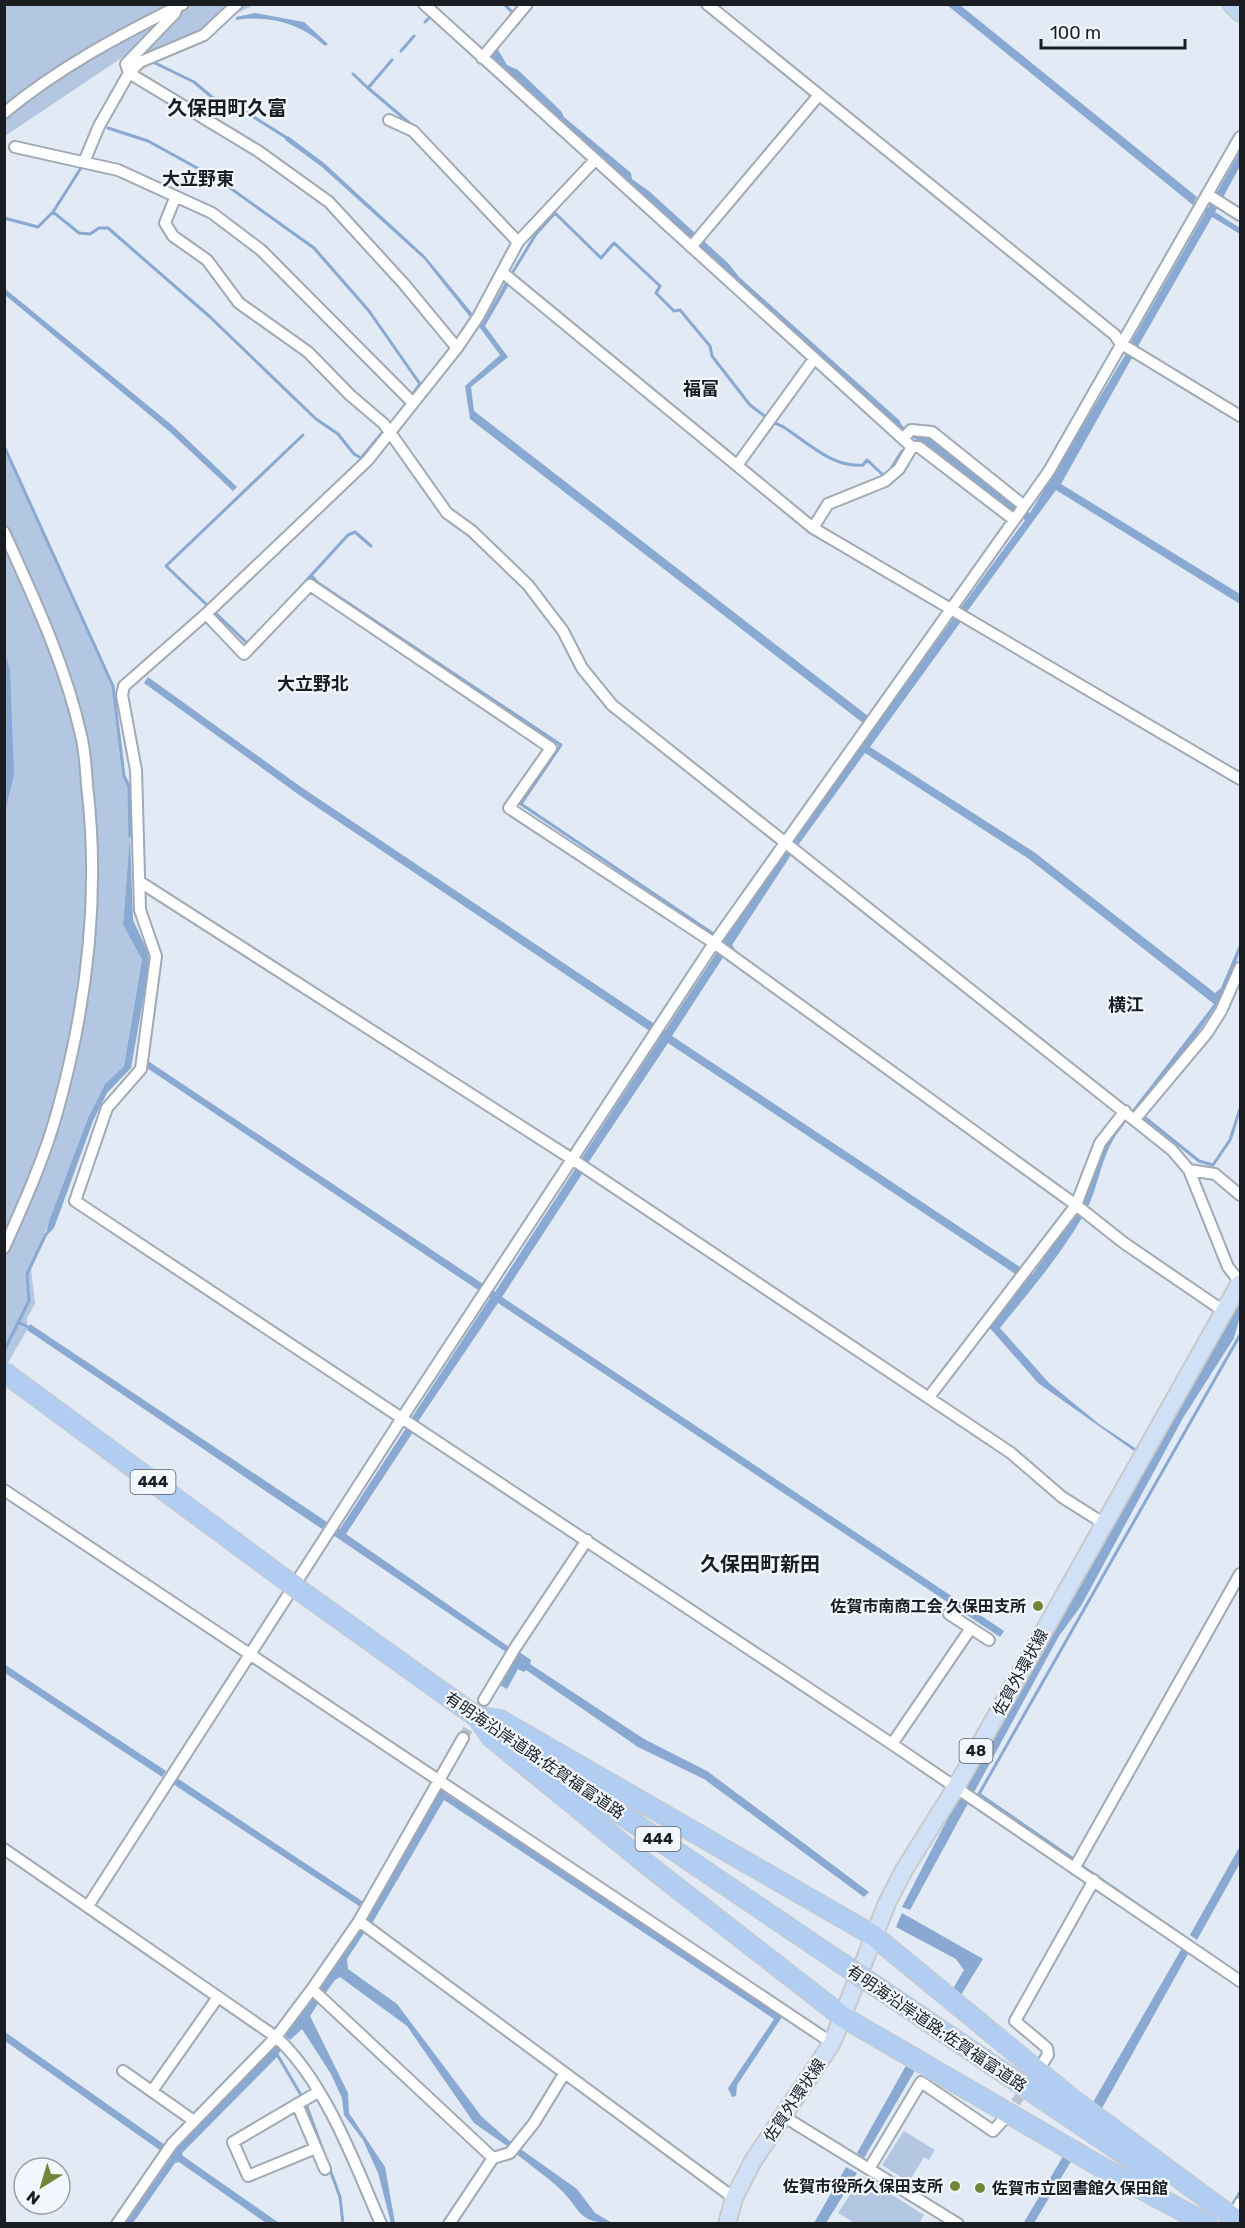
<svg xmlns="http://www.w3.org/2000/svg" width="1245" height="2228" font-family="Rubik,'Noto Sans JP',sans-serif">
  <style>
    .green { fill: #b3c7e3 }
    .water { fill: #89a8d2 }
    .lines { fill: none; stroke-linecap: round; stroke-linejoin: round }
    .stream { stroke: #89a8d2; stroke-width: 3 }
    .minor-tunnel { stroke: #b9c1cb; stroke-width: 10; stroke-dasharray: 10 5; stroke-linecap: butt }
    .minor-casing { stroke: #a1a9b4; stroke-width: 14 }
    .primary-casing { stroke: #c8c9ca; stroke-width: 20 }
    .trunk-casing { stroke: #c8c9ca; stroke-width: 21 }
    .motorway-casing { stroke: #c8c9ca; stroke-width: 22 }
    .minor { stroke: #fff; stroke-width: 10 }
    .primary { stroke: #d0e1f7; stroke-width: 16 }
    .trunk { stroke: #c0d7f4; stroke-width: 18 }
    .motorway { stroke: #b1cdf2; stroke-width: 20 }
    .motorway-bridge-casing { stroke: #c8c9ca; stroke-width: 22; stroke-linecap: butt }
    .motorway-bridge { stroke: #b1cdf2; stroke-width: 20 }
    .poi-dot { fill: #718637; stroke: #f2f7fe; stroke-width: 2 }
    .labels { text-anchor: middle; stroke-width: 4.5; stroke-linejoin: round; paint-order: stroke }
    .shield { fill: #f2f7fe; stroke: #5b5e63; stroke-width: 1.5 }
    .shield-label { font-size: 15px; font-weight: bold; fill: #1a1d21 }
    .poi-label { font-size: 16px; font-weight: bold; fill: #1a1d21; stroke: #f2f7fe; text-anchor: end }
    .street-label { font-size: 16px; fill: #1a1d21; stroke: #f2f7fe }
    .neighbourhood-label { font-size: 18px; font-weight: bold; fill: #1a1d21; stroke: #f2f7fe }
    .quarter-label { font-size: 20px; font-weight: bold; fill: #1a1d21; stroke: #f2f7fe }
  </style>
  <rect width="100%" height="100%" fill="#e1eaf5"/>
  <path class="green" d="M 4,5 L 254,5 L 143,57 L 132,51 L 5,136 Z
    M 4,446 L 113,686 L 124,776 L 129,786 L 130,834 L 123,925 L 142,958 L 124,1066 L 105,1084 L 88,1118 L 31,1269 L 35,1304 L 27,1318 L 27,1330 L 5,1368 L 4,800 L 10,671 L 4,653 Z
    M 904,2131 L 935,2150 L 929,2160 L 924,2157 L 909,2182 L 882,2165 Z
    M 862,2176 L 924,2215 L 919,2223 L 855,2223 L 838,2213 Z"/>
  <path class="water" d="M 947,5 L 960,5 L 1197,197 L 1193,205 Z
    M 255,13 L 304,22 L 328,44 L 325,46 C 300,23 269,15 236,20 L 236,17 Z
    M 497,48 L 507,65 L 518,70 L 561,111 L 564,117 L 631,173 L 632,179 L 650,192 L 729,264 L 739,277 L 899,420 C 906,436 921,432 934,440 C 963,459 989,485 1016,507 L 1012,512 L 926,444 L 902,433 L 490,57 Z
    M 288,136 L 324,163 L 425,256 L 472,313 L 470,317 L 424,259 L 322,167 L 285,140 Z
    M 1240,151 L 1240,166 L 1215,212 L 1240,228 L 1240,234 L 1212,217 L 1137,348 L 1130,344 L 1205,213 L 1203,211 L 1206,207 L 1208,208 Z
    M 506,281 L 510,283 L 485,326 L 508,357 L 471,387 L 474,411 L 877,723 L 955,616 L 962,620 L 870,747 L 1034,852 L 1215,993 L 1221,988 L 1240,943 C 1240,956 1235,966 1230,978 C 1203,1039 1154,1083 1116,1135 C 1098,1164 1099,1190 1083,1216 C 1060,1256 1029,1292 1000,1328 L 1049,1383 L 1099,1424 L 1138,1450 L 1137,1453 L 1038,1383 L 989,1327 L 1026,1281 L 668,1043 L 588,1163 L 581,1159 L 660,1038 L 302,797 L 144,683 L 148,677 L 301,787 L 665,1031 L 717,952 L 724,956 L 672,1036 L 1032,1275 L 1076,1212 L 1103,1148 L 1214,1004 L 1029,859 L 865,753 L 791,855 L 732,945 L 737,952 L 721,943 L 784,850 L 872,730 L 470,419 L 465,386 L 500,355 L 478,325 L 481,321 L 483,322 Z
    M 4,288 L 173,426 L 237,487 L 233,491 L 169,431 L 5,295 Z
    M 1127,352 L 1133,356 L 1061,484 L 1240,594 L 1240,604 L 1056,490 L 966,613 L 960,609 L 1025,520 L 1022,517 L 1027,511 L 1030,513 Z
    M 5,653 L 10,670 L 14,775 L 5,811 Z
    M 130,834 L 133,920 L 148,952 L 149,967 L 131,1068 L 107,1093 L 93,1121 L 54,1228 L 45,1237 L 49,1221 L 88,1118 L 105,1084 L 124,1066 L 142,959 L 123,925 Z
    M 148,1061 L 495,1292 L 577,1166 L 584,1171 L 502,1297 L 1004,1631 L 1000,1637 L 498,1303 L 417,1423 L 411,1419 L 490,1298 L 147,1068 Z
    M 1240,1299 L 1240,1316 L 1234,1338 L 1183,1418 L 1081,1606 L 1059,1636 L 910,1910 L 902,1907 L 960,1795 L 967,1788 L 966,1785 Z
    M 30,1324 L 327,1522 L 322,1529 L 27,1330 Z
    M 406,1428 L 413,1432 L 346,1534 L 509,1647 L 506,1652 L 333,1535 L 336,1528 L 340,1529 Z
    M 519,1652 L 531,1660 L 530,1664 L 644,1739 L 707,1771 L 869,1892 L 864,1897 L 704,1779 L 638,1747 L 526,1670 L 524,1672 L 518,1669 L 507,1689 L 500,1685 Z
    M 4,1664 L 166,1771 L 162,1777 L 5,1673 Z
    M 177,1778 L 365,1903 L 362,1908 L 173,1784 Z
    M 442,1787 L 448,1791 L 447,1794 L 782,2017 L 737,2085 L 736,2096 L 732,2097 L 728,2088 L 774,2019 L 444,1800 L 371,1925 L 365,1920 Z
    M 1240,1846 L 1240,1863 L 1197,1940 L 1190,1935 Z
    M 902,1913 L 983,1959 L 959,1998 L 951,1992 L 964,1970 L 956,1959 L 896,1927 Z
    M 360,1929 L 364,1933 L 347,1959 L 348,1969 L 397,2004 L 482,2117 L 513,2144 L 510,2148 L 474,2123 L 407,2026 L 340,1977 L 335,1980 L 324,1995 L 319,1990 Z
    M 1182,1948 L 1188,1954 L 1101,2110 L 1092,2104 Z
    M 314,1998 L 319,2002 L 310,2016 L 348,2093 L 349,2113 L 385,2167 L 395,2223 L 391,2223 L 378,2173 L 363,2140 L 344,2115 L 342,2098 L 331,2074 L 302,2029 L 290,2040 L 285,2036 Z
    M 5,2032 L 165,2145 L 161,2151 L 5,2041 Z
    M 277,2045 L 281,2049 L 278,2056 L 182,2153 L 183,2156 L 279,2223 L 266,2223 L 179,2162 L 175,2163 L 133,2223 L 125,2224 L 171,2158 L 168,2155 Z
    M 908,2062 L 917,2067 L 864,2158 L 857,2153 Z
    M 519,2148 L 577,2189 L 595,2213 L 612,2223 C 577,2223 581,2209 560,2189 C 546,2176 530,2165 515,2153 Z
    M 1065,2153 L 1073,2158 L 1034,2223 L 1023,2224 Z
    M 846,2167 L 857,2173 L 826,2223 L 814,2223 Z"/>
  <g class="lines">
    <path class="stream" d="M 504,4 L 513,13
      M 425,22 L 431,16
      M 401,51 L 414,36
      M 392,60 L 368,88 L 414,127
      M 153,62 L 194,82 L 213,98 L 228,101 L 287,138
      M 353,74 L 368,88
      M 108,128 L 148,141 L 219,180 L 314,248 L 369,311 L 420,384 L 412,395
      M 53,212 L 79,233 L 90,234 L 99,228 L 108,228 L 209,316 L 316,419 L 338,434 L 354,454 L 361,458 L 382,433
      M 4,218 L 38,227 L 53,212 L 81,168
      M 511,275 L 536,234 L 555,213 L 601,258 L 614,243 L 660,286 L 656,293 L 674,311 L 680,310 L 710,346 L 712,356 L 750,405 L 767,418
      M 772,422 C 776,424 781,425 785,428 C 808,443 833,468 863,465 L 867,460 L 882,474 L 887,475 L 902,451
      M 4,446 L 113,686 L 124,776 L 129,786 L 130,836
      M 311,575 L 318,583 L 561,745 L 521,804 L 715,935
      M 285,604 L 348,535 L 355,532 L 371,546
      M 248,644 L 166,566 L 303,435
      M 1143,1116 L 1199,1161 L 1213,1165 L 1230,1140 L 1240,1109
      M 18,1322 L 28,1327
      M 4,1351 L 29,1301 L 27,1274 L 46,1234
      M 1072,1858 L 979,1794 L 1240,1335
      M 1082,1866 L 1209,1954
      M 278,2056 L 301,2095
      M 306,2104 L 325,2156
      M 329,2167 L 340,2197 L 343,2224
      M 1233,2204 L 1240,2192"/>
    <path class="minor-tunnel" d="M 463,1738 L 484,1700
      M 1007,2115 L 1027,2086"/>
    <defs>
      <path id="minor" d="M 237,4 L 204,35 L 140,62 L 129,73 L 258,151 L 329,202 L 404,284 L 457,348
        M 424,4 L 912,447 L 919,447 L 1013,519
        M 707,4 L 1115,335 L 1120,343 L 1240,416
        M 482,58 L 527,4
        M 4,113 C 58,68 120,35 183,4
        M 389,120 L 413,131 L 518,242
        M 15,147 L 118,170 L 212,213 L 261,250 L 412,402
        M 595,160 L 518,242 L 478,317 L 457,348 L 368,460 L 206,614 L 124,686 L 122,695 L 136,770 L 140,910 L 156,956 L 141,1069 L 107,1108 L 75,1201 L 892,1744 L 1240,1981
        M 84,162 L 99,126 L 129,73 L 126,64 L 175,13 L 177,8
        M 1207,194 L 1240,215
        M 175,198 L 165,223 L 173,236 L 207,260 L 239,303 L 308,352 L 350,395 L 384,424 L 447,513 L 472,531 L 528,585 L 563,631 L 582,668 L 612,705 L 1172,1150 L 1189,1170 L 1228,1267 L 1240,1282
        M 691,247 L 819,95
        M 502,272 L 813,528 L 1240,779
        M 903,439 L 911,430 L 932,432 L 1023,505
        M 738,464 L 814,359
        M 813,528 L 828,504 L 885,481 L 899,469 L 912,447
        M 4,532 C 34,598 65,664 81,735 C 85,751 86,769 87,785 C 100,893 87,1004 58,1109 C 45,1157 24,1203 4,1248
        M 206,614 L 244,654 L 310,585 L 551,748 L 509,808 L 714,943 L 1076,1205 L 1124,1243 L 1225,1312
        M 140,882 L 572,1159 L 1011,1453 L 1062,1497 L 1103,1523
        M 1135,1119 L 1207,1033 L 1221,1011 L 1240,968
        M 1189,1170 L 1215,1174 L 1240,1195
        M 929,1397 L 1076,1205 L 1100,1143 L 1125,1111
        M 4,1490 L 832,2043
        M 949,1614 L 989,1640
        M 484,1700 L 515,1648 L 587,1540
        M 892,1744 L 971,1628
        M 4,1849 L 276,2037 C 325,2081 355,2164 381,2224
        M 1075,1867 L 1240,1574
        M 88,1906 L 402,1418 L 714,943 L 1049,471 L 1240,137
        M 359,1921 L 734,2198
        M 312,1989 L 493,2158
        M 1040,2067 L 1048,2055 L 1047,2048 L 1015,2021 L 1094,1880
        M 123,2071 L 194,2121
        M 152,2091 L 218,1997
        M 297,2104 L 325,2169
        M 783,2116 L 958,2224
        M 316,2148 L 248,2176 L 233,2142 L 318,2092
        M 869,2169 L 921,2082 L 993,2131 L 1005,2118
        M 1238,2207 L 1240,2203
        M 117,2224 L 172,2144 L 276,2037 L 312,1989 L 359,1921 L 463,1738
        M 449,2224 L 493,2158 L 510,2153 L 534,2123 L 564,2074"/>
      <path id="primary" d="M 727,2224 L 734,2198 L 753,2161 L 832,2043 L 887,1903 L 904,1870 L 956,1787 L 1240,1283"/>
      <path id="trunk" d="M 1232,4 L 1240,12"/>
      <path id="motorway" d="M 302,1592 L 488,1725
        M 477,1717 L 500,1720 L 874,1936 L 1072,2099 L 1240,2223
        M 477,1717 L 491,1737 L 649,1866 L 843,2017 L 1101,2167 L 1207,2224
        M 520,1746 L 838,1961
        M 880,1989 L 1152,2173"/>
    </defs>
    <use href="#minor" class="minor-casing"/>
    <use href="#primary" class="primary-casing"/>
    <use href="#trunk" class="trunk-casing"/>
    <use href="#motorway" class="motorway-casing"/>
    <use href="#minor" class="minor"/>
    <use href="#primary" class="primary"/>
    <use href="#trunk" class="trunk"/>
    <use href="#motorway" class="motorway"/>
    <defs>
      <path id="motorway-bridge" d="M 4,1372 L 302,1592
        M 838,1961 L 880,1989"/>
    </defs>
    <use href="#motorway-bridge" class="motorway-bridge-casing"/>
    <use href="#motorway-bridge" class="motorway-bridge"/>
  </g>
  <g class="poi-dot">
    <circle cx="1038" cy="1606" r="6"/>
    <circle cx="955" cy="2186" r="6"/>
    <circle cx="980" cy="2188" r="6"/>
  </g>
  <g class="labels">
    <g class="shield">
      <rect x="130.5" y="1470" width="45" height="24" rx="4.5"/>
      <rect x="959.5" y="1739" width="33" height="24" rx="4.5"/>
      <rect x="635.5" y="1827" width="45" height="24" rx="4.5"/>
    </g>
    <g class="shield-label">
      <text x="153" y="1487">444</text>
      <text x="976" y="1756">48</text>
      <text x="658" y="1844">444</text>
    </g>
    <g class="poi-label">
      <text x="1026" y="1612">佐賀市南商工会 久保田支所</text>
      <text x="943" y="2192">佐賀市役所久保田支所</text>
      <text x="992" y="2194" text-anchor="start">佐賀市立図書館久保田館</text>
    </g>
    <g class="street-label">
      <text transform="translate(1020 1672) rotate(-61)" y="6">佐賀外環状線</text>
      <text transform="translate(535 1755) rotate(34)" y="6">有明海沿岸道路;佐賀福富道路</text>
      <text transform="translate(937 2028) rotate(34)" y="6">有明海沿岸道路;佐賀福富道路</text>
      <text transform="translate(794 2100) rotate(-56)" y="6">佐賀外環状線</text>
    </g>
    <g class="neighbourhood-label">
      <text x="198" y="185">大立野東</text>
      <text x="701" y="395">福富</text>
      <text x="313" y="690">大立野北</text>
      <text x="1126" y="1011">横江</text>
    </g>
    <g class="quarter-label">
      <text x="227" y="115">久保田町久富</text>
      <text x="760" y="1571">久保田町新田</text>
    </g>
  </g>
  <rect width="1245" height="2228" fill="none" stroke="#1a1d21" stroke-width="12"/>
  <g transform="translate(42 2186) rotate(217)"><circle r="28" fill="#f2f7fe" stroke="#9ca0a6" stroke-width="1.5"/>
  <path d="M0-4.5L10 22L0 15L-10 22Z" fill="#718637"/>
  <text y="-9" font-size="16" font-weight="bold" text-anchor="middle" fill="#1a1d21">N</text>
  </g>
  <path d="M1041 39v9h144v-9" fill="none" stroke="#1a1d21" stroke-width="3"/>
  <text x="1050" y="39" font-size="18" fill="#1a1d21" stroke="#f2f7fe" stroke-width="4.5" paint-order="stroke">100 m</text>
</svg>
